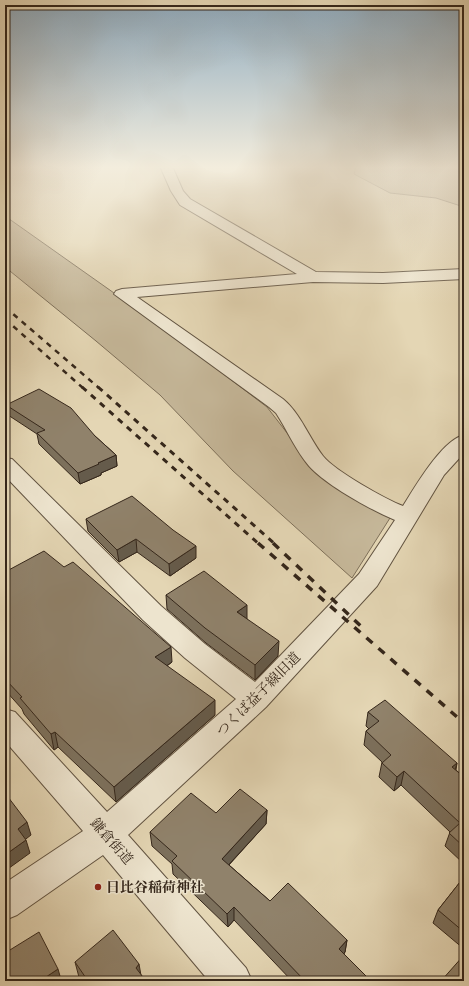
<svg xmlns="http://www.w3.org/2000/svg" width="469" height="986" font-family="'IM FELL French Canon','Noto Serif JP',serif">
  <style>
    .green { fill: #c6b89a; stroke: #7e705a }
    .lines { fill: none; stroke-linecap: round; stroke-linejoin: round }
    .minor-casing { stroke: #615341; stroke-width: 2 }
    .minor { fill: #ede4ce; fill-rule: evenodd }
    .rail-far2 { stroke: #35271b; stroke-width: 2.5; stroke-dasharray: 5.5 5.5; stroke-linecap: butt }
    .rail-far1 { stroke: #35271b; stroke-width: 3; stroke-dasharray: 6 6; stroke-linecap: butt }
    .rail { stroke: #35271b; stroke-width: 3.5; stroke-dasharray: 8 8; stroke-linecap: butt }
    .wall { fill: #7c705c; stroke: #35271b }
    .shaded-wall { fill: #655b4b; stroke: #35271b }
    .building { fill: #90826b; stroke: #35271b }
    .poi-dot { fill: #8f2418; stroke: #ede4ce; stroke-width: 1.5 }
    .labels { text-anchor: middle; stroke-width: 3; stroke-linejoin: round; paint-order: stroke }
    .near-street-label { font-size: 14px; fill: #35271b; stroke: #ede4ce }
    .near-poi-label { font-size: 14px; font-weight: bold; fill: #35271b; stroke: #ede4ce; text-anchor: start }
  </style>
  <rect width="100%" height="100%" fill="#e4d6b4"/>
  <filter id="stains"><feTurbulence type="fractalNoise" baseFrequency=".005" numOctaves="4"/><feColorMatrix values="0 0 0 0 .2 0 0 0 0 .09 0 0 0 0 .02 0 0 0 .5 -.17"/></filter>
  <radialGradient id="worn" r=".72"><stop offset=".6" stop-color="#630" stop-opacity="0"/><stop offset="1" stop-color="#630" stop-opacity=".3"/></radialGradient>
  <path class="green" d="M 356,166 L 464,166 L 464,207 L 436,198 L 390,193 L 354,174 Z
    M 5,216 L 148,317 L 267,407 L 318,473 L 390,518 L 352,578 L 233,471 L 160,395 L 96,341 L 5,267 Z"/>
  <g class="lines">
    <defs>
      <path id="minor" d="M 160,166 L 172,166 L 183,191 L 190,199 L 316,272 L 383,273 L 464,269 L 464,279 L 383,283 L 313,282 L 137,297 L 283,399 C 301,414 309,438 323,456 C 335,471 385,499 403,506 C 415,487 442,440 464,435 L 464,453 L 444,475 L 377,586 L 266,707 L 128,835 L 246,968 L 252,981 L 209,981 L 103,855 L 17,915 L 5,920 L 5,883 L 83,831 L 5,741 L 5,709 L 15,712 L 107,812 L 236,699 L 185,658 L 143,620 L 5,476 L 5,458 L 12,459 L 161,606 L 205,644 L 255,682 L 359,574 L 395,520 C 371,510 326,485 309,466 C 296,451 287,430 276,413 L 269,407 L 114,294 L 116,291 L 122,289 L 297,274 L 180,205 L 171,191 Z"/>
    </defs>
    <use href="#minor" class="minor-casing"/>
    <use href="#minor" class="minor"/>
    <path class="rail-far2" d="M 5,307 L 99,388
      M 5,319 L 83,388"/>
    <path class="rail-far1" d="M 82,387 L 259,544
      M 98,387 L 275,544"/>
    <path class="rail" d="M 258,543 L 464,723
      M 273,543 L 364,629"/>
  </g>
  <path class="wall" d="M 5,397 L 6,399 L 7,404 L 95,436 L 116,455 L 117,466 L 101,473 L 101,475 L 80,484 L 39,444 L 37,434 L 8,415 L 7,410 L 5,411 Z
    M 86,519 L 196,558 L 170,576 L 137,552 L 119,562 L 88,531 Z
    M 5,572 L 172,662 L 167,666 L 215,715 L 116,802 L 58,747 L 54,750 L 24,714 L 22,709 L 5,690 Z
    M 166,595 L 247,619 L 278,656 L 255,680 L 206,643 L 167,609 Z
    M 368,712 L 457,763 L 456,770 L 464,777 L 464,864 L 445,846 L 450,832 L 401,785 L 394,791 L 379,777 L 382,762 L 364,745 L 366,731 L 369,729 L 366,726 Z
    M 267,810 L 266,824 L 229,865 L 270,901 L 347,940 L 345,952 L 344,954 L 371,981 L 292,981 L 234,920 L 228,927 L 173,874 L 172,864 L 152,846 L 150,832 L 216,813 Z
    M 464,877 L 464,949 L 433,923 L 438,910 Z
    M 75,962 L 141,975 L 146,981 L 80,981 Z"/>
  <path class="shaded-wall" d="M 5,399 L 6,399 L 8,406 L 6,405 L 7,410 L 5,411 Z
    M 116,455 L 117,466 L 101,473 L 101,475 L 80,484 L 78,473 L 98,463 Z
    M 136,539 L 137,552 L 119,562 L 117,550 Z
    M 196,546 L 196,558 L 170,576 L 169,564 Z
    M 247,605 L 247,619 L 237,612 Z
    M 279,641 L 278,656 L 255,680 L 255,665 Z
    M 171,647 L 172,662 L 156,673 L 155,657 Z
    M 215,700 L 215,715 L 116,802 L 114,787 Z
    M 55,732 L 58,747 L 54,750 L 51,734 Z
    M 457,763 L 453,777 L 452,767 Z
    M 404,771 L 401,785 L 394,791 L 397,777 Z
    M 267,810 L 266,824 L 222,872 L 222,859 Z
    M 27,822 L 31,835 L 22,842 L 18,829 Z
    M 26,840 L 30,853 L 5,871 L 5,855 Z
    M 234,907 L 234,920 L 228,927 L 227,914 Z
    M 347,940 L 345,952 L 336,962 L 339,949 Z
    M 139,964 L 142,981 L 136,968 Z
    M 58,969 L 60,976 L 53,981 L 40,981 Z"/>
  <path class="building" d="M 39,389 L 71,408 L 95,436 L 116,455 L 98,463 L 99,464 L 78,473 L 37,433 L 45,430 L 6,405 Z
    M 132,496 L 173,530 L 196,546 L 169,564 L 136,539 L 117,550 L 86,519 Z
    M 44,551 L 64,567 L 73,562 L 171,647 L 155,657 L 215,700 L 114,787 L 55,732 L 51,734 L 20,698 L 22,697 L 5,679 L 5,572 Z
    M 204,571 L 247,605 L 237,612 L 279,641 L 255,665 L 205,628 L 166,595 Z
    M 385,700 L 457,763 L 452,767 L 464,777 L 464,847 L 449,833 L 460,823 L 404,771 L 397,777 L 382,763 L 391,755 L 366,731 L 379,721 L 368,712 Z
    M 240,789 L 267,810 L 222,859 L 270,901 L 288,883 L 347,940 L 339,949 L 371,981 L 305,981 L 234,907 L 227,914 L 172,861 L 177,856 L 150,832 L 191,793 L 216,813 Z
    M 5,793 L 27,822 L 18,829 L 26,840 L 5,855 Z
    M 464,877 L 464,932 L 438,910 Z
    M 113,930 L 139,964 L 136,968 L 146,981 L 88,981 L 75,962 Z
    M 39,932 L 58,969 L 40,981 L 9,981 L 5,973 L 5,953 Z
    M 464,955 L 464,981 L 441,981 Z"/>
  <linearGradient id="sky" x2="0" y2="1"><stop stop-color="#8eaabe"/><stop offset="0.55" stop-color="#f3eddd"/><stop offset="1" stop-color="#f3eddd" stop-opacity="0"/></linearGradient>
  <rect width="469" height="304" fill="url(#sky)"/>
  <circle class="poi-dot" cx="98" cy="887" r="4"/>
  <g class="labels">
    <g class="near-street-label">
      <text transform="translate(258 694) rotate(-45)" y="5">つくば益子線旧道</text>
      <text transform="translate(112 841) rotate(49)" y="5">鎌倉街道</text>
    </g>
    <g class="near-poi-label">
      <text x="106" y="892">日比谷稲荷神社</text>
    </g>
  </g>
  <rect width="469" height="986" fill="none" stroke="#e4d6b4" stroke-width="20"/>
  <rect x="6" y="6" width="457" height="974" fill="none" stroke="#35271b" stroke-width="2"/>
  <rect x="10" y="10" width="449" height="966" fill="none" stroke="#35271b"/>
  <rect width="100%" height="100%" filter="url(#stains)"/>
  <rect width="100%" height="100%" fill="url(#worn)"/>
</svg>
